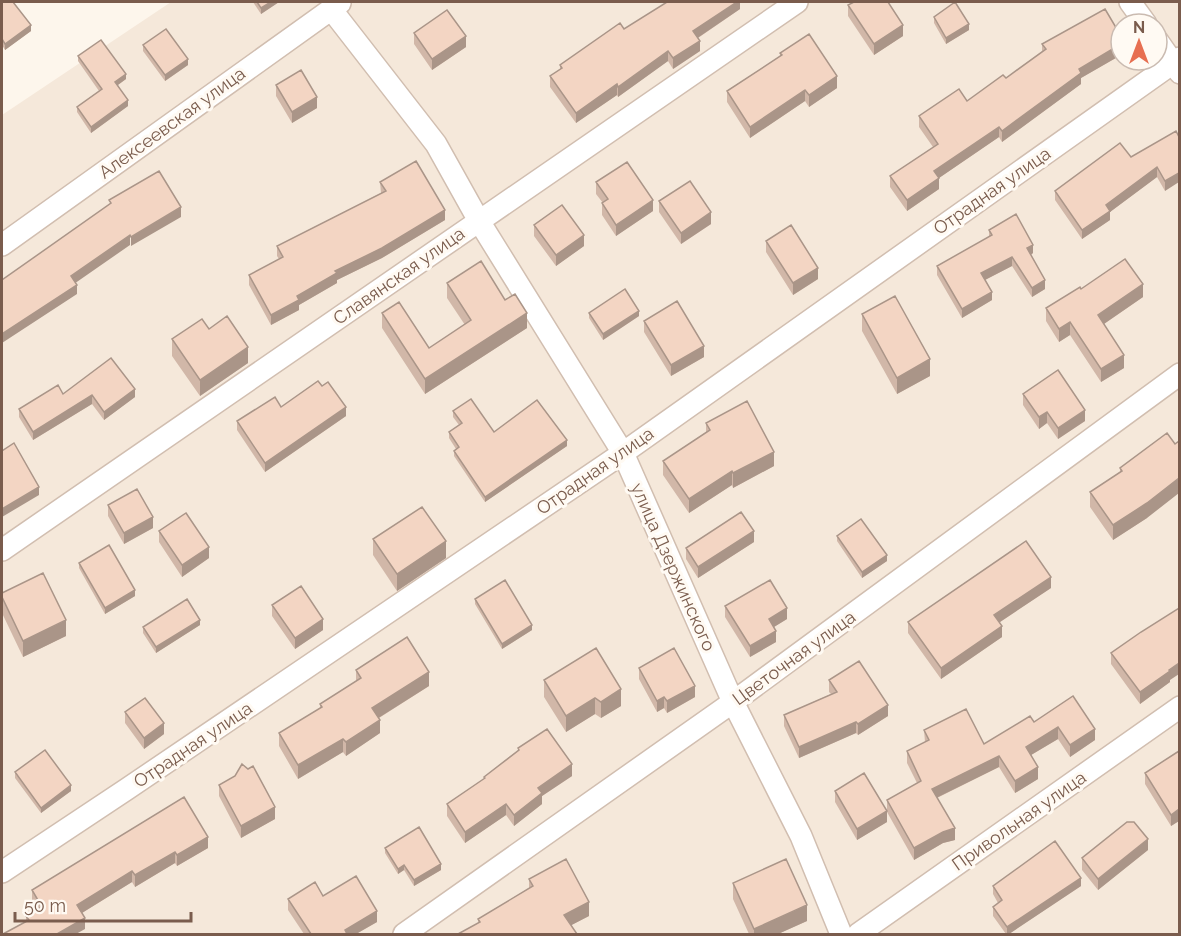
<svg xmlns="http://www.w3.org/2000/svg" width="1181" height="936" font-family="Raleway,sans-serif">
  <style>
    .residential { fill: #f5e8da; fill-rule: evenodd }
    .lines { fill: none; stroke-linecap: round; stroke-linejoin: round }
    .street-casing { stroke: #d1beb0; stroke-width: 24 }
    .street { stroke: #fff; stroke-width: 21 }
    .wall { fill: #d1b7a8 }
    .shaded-wall { fill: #aa9588 }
    .building { fill: #f3d5c3; stroke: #aa9588; stroke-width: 1.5 }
    .labels { text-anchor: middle; stroke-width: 6; stroke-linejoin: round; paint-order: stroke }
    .street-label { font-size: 18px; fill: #7a5c4d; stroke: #fffaf3 }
  </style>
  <rect width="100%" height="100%" fill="#fdf6ec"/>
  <path class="residential" d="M 171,2 L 1179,2 L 1179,934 L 2,934 L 2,115 ZM 1121,24 L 1157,24 L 1157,60 L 1121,60 Z"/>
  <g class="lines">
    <defs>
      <path id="street" d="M 1130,2 L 1146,24
        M 331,9 L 436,144 L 479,221 L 623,453 L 733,702 L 801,836 L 841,934
        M 1157,40 L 1180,73
        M 2,245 L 340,3
        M 2,550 L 797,2
        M 2,872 L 127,789 L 623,453 L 1180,58
        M 404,934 L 733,702 L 1180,374
        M 858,934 L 1180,707"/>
    </defs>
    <use href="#street" class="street-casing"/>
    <use href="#street" class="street"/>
  </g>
  <path class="wall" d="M 253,2 L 279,2 L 261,14 Z
    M 2,3 L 31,31 L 5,50 L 2,45 Z
    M 740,3 L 740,9 L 698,38 L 700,51 L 673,69 L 668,61 L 618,97 L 617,95 L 576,123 L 550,87 L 550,76 L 560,70 L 560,65 L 624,29 Z
    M 848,5 L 903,36 L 874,55 L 848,16 Z
    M 934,17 L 969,30 L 946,44 L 934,23 Z
    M 414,33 L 466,47 L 432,70 L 414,44 Z
    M 1121,36 L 1121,55 L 1081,78 L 1081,84 L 1002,142 L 999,137 L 939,178 L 939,189 L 907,211 L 890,187 L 890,176 L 933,147 L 919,127 L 919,116 L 967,101 L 1006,78 L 1042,51 L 1042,44 Z
    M 143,45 L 188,65 L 165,81 L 143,51 Z
    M 780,53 L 837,88 L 809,107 L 805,101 L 750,138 L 727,102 L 727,91 L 780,56 Z
    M 78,56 L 126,79 L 118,85 L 128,106 L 91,133 L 77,112 L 77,107 L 99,91 L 78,61 Z
    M 276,85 L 317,108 L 292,123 L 276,96 Z
    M 1176,131 L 1165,191 L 1157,177 L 1110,212 L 1110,220 L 1082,239 L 1055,200 L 1055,191 L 1131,157 Z
    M 380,182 L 445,220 L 382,258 L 337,280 L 337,283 L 299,305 L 299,310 L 271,325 L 249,285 L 249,275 L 279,259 L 277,256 L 277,246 L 381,193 Z
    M 596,182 L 653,211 L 616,236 L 602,215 L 602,203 L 603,203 L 596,194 Z
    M 659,201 L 711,224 L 681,244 L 659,212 Z
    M 534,225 L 584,246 L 556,266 L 534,236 Z
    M 989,230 L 1033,253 L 1031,255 L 1045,289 L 1032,297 L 1012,266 L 985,280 L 992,300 L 962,318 L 937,275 L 937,266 L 989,237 Z
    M 766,241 L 818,279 L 793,295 L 766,252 Z
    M 447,283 L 505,300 L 527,328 L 425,394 L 382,328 L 382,313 L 429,348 L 465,325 L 447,298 Z
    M 1081,289 L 1143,297 L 1104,324 L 1124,368 L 1101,382 L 1070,335 L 1059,342 L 1046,321 L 1046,308 Z
    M 589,313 L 639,316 L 603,340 L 589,318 Z
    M 862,314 L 930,376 L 897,394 L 862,331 Z
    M 644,321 L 704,357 L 671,376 L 644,332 Z
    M 209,329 L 248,363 L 200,396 L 172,356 L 172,339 Z
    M 63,394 L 135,397 L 104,420 L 92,404 L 33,440 L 19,417 L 19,409 Z
    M 1023,394 L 1085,421 L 1058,439 L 1047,423 L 1039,429 L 1023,405 Z
    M 281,407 L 346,416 L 265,472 L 237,430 L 237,421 Z
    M 453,411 L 494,432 L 567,446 L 485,502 L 454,456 L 454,451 L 456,449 L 449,438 L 449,432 L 459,425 L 453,417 Z
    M 706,423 L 774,466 L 733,488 L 732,485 L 689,513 L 663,475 L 663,461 L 706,432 Z
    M 1120,468 L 1147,518 L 1113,540 L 1090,507 L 1090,492 L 1120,472 Z
    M 108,505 L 153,528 L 124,544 L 108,516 Z
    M 159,531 L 209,558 L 182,577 L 159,542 Z
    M 837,536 L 887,561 L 862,578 L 837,541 Z
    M 373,539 L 446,558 L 397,591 L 373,555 Z
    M 754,542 L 698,578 L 686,559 L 686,548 Z
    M 79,563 L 135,596 L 105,614 L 79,568 Z
    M 1051,588 L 1000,622 L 1002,637 L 941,679 L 908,633 L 908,622 Z
    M 2,593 L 66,636 L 23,657 L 2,613 Z
    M 475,599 L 532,630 L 502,649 L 475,604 Z
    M 272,605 L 323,630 L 295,649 L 272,616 Z
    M 725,606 L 787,619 L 774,627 L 776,642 L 750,657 L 725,617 Z
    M 200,625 L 156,653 L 143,633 L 143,627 Z
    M 1111,653 L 1170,680 L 1170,682 L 1140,704 L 1111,664 Z
    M 639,668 L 695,697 L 667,713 L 664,708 L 657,712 L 639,679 Z
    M 356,670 L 429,686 L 379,718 L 380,733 L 346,756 L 343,752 L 298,779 L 279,746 L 279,733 L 320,708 L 320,704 L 356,681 Z
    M 544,680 L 621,706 L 601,718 L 595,714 L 566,732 L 544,697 Z
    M 829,680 L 888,716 L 858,735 L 856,733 L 799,758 L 784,726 L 784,715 L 831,694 L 829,692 Z
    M 1073,696 L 1095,740 L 1070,757 L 1058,739 L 1031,755 L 1038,779 L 1015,793 L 999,767 L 937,798 L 955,840 L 943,843 L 914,860 L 887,812 L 887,822 L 857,840 L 835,802 L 835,791 L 887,811 L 887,800 L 917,783 L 907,763 L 907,751 L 925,742 L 924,730 L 984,744 L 1034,722 Z
    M 125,712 L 164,734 L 144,749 L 125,723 Z
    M 518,748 L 572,776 L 542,796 L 542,804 L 514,826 L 506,815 L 465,843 L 447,816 L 447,804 L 484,779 L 484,777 L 518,750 Z
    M 1179,751 L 1179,821 L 1171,826 L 1145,784 L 1145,773 Z
    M 15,772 L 71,791 L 41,813 L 15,778 Z
    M 235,776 L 275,819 L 241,838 L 219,796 L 219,785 Z
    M 184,797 L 208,848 L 177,866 L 175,863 L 135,887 L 132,882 L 82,913 L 85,929 L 26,921 L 26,916 L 37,910 L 32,901 L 32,890 Z
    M 385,848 L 441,870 L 414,886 L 404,870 L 398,874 L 385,853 Z
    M 1148,850 L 1098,890 L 1082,870 L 1082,858 Z
    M 529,879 L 589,916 L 571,925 L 478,922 L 478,919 L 529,888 Z
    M 733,883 L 807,921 L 778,934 L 749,934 L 733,899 Z
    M 993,886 L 1081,886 L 1009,934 L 1006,934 L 993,916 L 993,907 L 998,903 L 993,894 Z
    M 323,896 L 377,922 L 356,934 L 304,934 L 288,910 L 288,899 Z"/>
  <path class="shaded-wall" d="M 271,2 L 279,2 L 261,14 L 261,8 Z
    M 737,2 L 742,2 L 740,3 L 740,9 L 693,41 L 693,31 Z
    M 969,24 L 969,30 L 946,44 L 946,38 Z
    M 31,25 L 31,31 L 5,50 L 5,44 Z
    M 903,25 L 903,36 L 874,55 L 874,44 Z
    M 466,36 L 466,47 L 432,70 L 432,59 Z
    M 700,41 L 700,51 L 673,69 L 673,58 Z
    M 1121,44 L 1121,55 L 1081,78 L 1081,84 L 1002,142 L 1002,131 L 1079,69 Z
    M 668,51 L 668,61 L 618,97 L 618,87 Z
    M 188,59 L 188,65 L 165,81 L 165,75 Z
    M 126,74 L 126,79 L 115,87 L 115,82 Z
    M 837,76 L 837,88 L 809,107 L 809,95 Z
    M 617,84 L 617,95 L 576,123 L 576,113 Z
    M 805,90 L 805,101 L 750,138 L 750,127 Z
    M 317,97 L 317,108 L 292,123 L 292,112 Z
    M 128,100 L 128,106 L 91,133 L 91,127 Z
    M 999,127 L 999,137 L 939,178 L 939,189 L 907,211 L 907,200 L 934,171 Z
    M 1157,167 L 1157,177 L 1110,212 L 1110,220 L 1082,239 L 1082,230 L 1106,205 Z
    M 1179,173 L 1179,182 L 1165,191 L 1165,181 Z
    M 653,200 L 653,211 L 616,236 L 616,225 Z
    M 181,207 L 181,217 L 131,246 L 131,237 Z
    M 445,210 L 445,220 L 382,258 L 337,280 L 337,283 L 299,305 L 299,310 L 271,325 L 271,315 L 297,296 L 335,271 Z
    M 711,212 L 711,224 L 681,244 L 681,233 Z
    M 130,235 L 130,245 L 71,286 L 71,276 Z
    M 584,235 L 584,246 L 556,266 L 556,255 Z
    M 1033,245 L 1033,253 L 1027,257 L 1027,248 Z
    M 1012,257 L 1012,266 L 981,282 L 981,273 Z
    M 818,268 L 818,279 L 793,295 L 793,283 Z
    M 1045,280 L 1045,289 L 1032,297 L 1032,288 Z
    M 1143,284 L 1143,297 L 1098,328 L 1098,315 Z
    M 77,285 L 77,294 L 2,343 L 2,334 Z
    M 992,292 L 992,300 L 962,318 L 962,309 Z
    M 639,311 L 639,316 L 603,340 L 603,334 Z
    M 527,313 L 527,328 L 425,394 L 425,379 Z
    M 1070,322 L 1070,335 L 1059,342 L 1059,329 Z
    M 704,346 L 704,357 L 671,376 L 671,365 Z
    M 248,347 L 248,363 L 200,396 L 200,380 Z
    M 1124,355 L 1124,368 L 1101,382 L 1101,369 Z
    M 930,359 L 930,376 L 897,394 L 897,378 Z
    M 135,389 L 135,397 L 104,420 L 104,412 Z
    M 92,395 L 92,404 L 33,440 L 33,432 Z
    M 346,407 L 346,416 L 265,472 L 265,463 Z
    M 1085,410 L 1085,421 L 1058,439 L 1058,428 Z
    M 1047,412 L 1047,423 L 1039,429 L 1039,417 Z
    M 567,440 L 567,446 L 485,502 L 485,497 Z
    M 774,452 L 774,466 L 733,488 L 733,473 Z
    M 732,471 L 732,485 L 689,513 L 689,499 Z
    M 1179,478 L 1179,493 L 1147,518 L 1113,540 L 1113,525 Z
    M 39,487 L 39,495 L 2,517 L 2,509 Z
    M 153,517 L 153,528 L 124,544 L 124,533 Z
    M 754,531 L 754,542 L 698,578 L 698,567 Z
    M 446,541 L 446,558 L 397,591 L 397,574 Z
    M 209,547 L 209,558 L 182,577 L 182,565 Z
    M 887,555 L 887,561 L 862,578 L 862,572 Z
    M 1051,577 L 1051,588 L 994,626 L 994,615 Z
    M 135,590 L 135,596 L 105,614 L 105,608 Z
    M 787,608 L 787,619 L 769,630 L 769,619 Z
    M 323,619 L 323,630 L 295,649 L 295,638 Z
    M 66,620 L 66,636 L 23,657 L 23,641 Z
    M 200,620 L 200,625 L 156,653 L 156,647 Z
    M 532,625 L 532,630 L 502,649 L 502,644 Z
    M 1002,626 L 1002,637 L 941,679 L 941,668 Z
    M 776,631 L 776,642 L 750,657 L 750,646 Z
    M 1179,663 L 1179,674 L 1170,680 L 1170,682 L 1140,704 L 1140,692 L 1169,670 Z
    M 429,672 L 429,686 L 372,722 L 372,708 Z
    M 695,686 L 695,697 L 667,713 L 667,701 Z
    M 621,689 L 621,706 L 601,718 L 601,702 Z
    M 664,697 L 664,708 L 657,712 L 657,701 Z
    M 595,698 L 595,714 L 566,732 L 566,716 Z
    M 888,705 L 888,716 L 858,735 L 858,724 Z
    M 380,720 L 380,733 L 346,756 L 346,742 Z
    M 856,722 L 856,733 L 799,758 L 799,747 Z
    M 164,723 L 164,734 L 144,749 L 144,738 Z
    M 1058,727 L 1058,739 L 1026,758 L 1026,747 Z
    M 1095,729 L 1095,740 L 1070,757 L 1070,745 Z
    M 343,739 L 343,752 L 298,779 L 298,765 Z
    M 999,756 L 999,767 L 932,800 L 932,789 Z
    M 572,764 L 572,776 L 542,796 L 542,804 L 514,826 L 514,815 L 538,788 Z
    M 1038,767 L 1038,779 L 1015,793 L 1015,781 Z
    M 71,785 L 71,791 L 41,813 L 41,808 Z
    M 506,804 L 506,815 L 465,843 L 465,832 Z
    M 275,807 L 275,819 L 241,838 L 241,826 Z
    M 1179,809 L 1179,821 L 1171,826 L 1171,815 Z
    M 887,811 L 887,822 L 857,840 L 857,829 Z
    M 955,828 L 955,840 L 943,843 L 914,860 L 914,848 L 943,832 Z
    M 208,837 L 208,848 L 177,866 L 177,855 Z
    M 1148,839 L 1148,850 L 1098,890 L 1098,879 Z
    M 175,852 L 175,863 L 135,887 L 135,875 Z
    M 441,864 L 441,870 L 414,886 L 414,880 Z
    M 404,865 L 404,870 L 398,874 L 398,869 Z
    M 132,871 L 132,882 L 77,916 L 77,905 Z
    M 1081,878 L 1081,886 L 1009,934 L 1007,934 L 1007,927 Z
    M 589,902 L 589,916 L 564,929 L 564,915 Z
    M 807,905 L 807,921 L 778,934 L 754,934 L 754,929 Z
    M 377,911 L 377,922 L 356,934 L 345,934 L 345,930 Z
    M 85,918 L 85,929 L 76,934 L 57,934 Z"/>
  <path class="building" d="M 3,2 L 13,2 L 31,25 L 5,44 L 2,39 L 2,3 Z
    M 257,2 L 271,2 L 261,8 Z
    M 667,2 L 737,2 L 693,31 L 700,41 L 673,58 L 668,51 L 618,87 L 617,84 L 576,113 L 550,76 L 562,68 L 560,65 L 620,23 L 624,29 Z
    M 854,2 L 888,2 L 903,25 L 874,44 L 848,5 Z
    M 955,2 L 969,24 L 946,38 L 934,17 Z
    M 1105,9 L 1121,36 L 1121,44 L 1079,69 L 1081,73 L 1002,131 L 999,127 L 934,171 L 939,178 L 907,200 L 890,176 L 938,144 L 919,116 L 959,89 L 967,101 L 1003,75 L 1006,78 L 1046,49 L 1042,44 Z
    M 447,10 L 466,36 L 432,59 L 414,33 Z
    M 166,29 L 188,59 L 165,75 L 143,45 Z
    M 809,34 L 837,76 L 809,95 L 805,90 L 750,127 L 727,91 L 782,55 L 780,53 Z
    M 101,40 L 126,74 L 115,82 L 128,100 L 91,127 L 77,107 L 102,89 L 78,56 Z
    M 301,70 L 317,97 L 292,112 L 276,85 Z
    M 1176,131 L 1179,137 L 1179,173 L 1165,181 L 1157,167 L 1106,205 L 1110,211 L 1082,230 L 1055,191 L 1120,143 L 1131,157 Z
    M 416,161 L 445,210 L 382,248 L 335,271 L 337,273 L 297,296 L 299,300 L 271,315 L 249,275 L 283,257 L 277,246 L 386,191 L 380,182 Z
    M 627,162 L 653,200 L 616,225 L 602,203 L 608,199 L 596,182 Z
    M 159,171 L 181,207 L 131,237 L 130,235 L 71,276 L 77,285 L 2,334 L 2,280 L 111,203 L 109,200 Z
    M 690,181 L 711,212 L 681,233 L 659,201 Z
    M 562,205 L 584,235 L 556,255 L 534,225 Z
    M 1016,214 L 1033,245 L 1027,248 L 1045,280 L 1032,288 L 1012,257 L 981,273 L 992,292 L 962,309 L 937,266 L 992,235 L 989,230 Z
    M 791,225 L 818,268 L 793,283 L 766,241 Z
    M 1125,259 L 1143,284 L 1098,315 L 1124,355 L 1101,369 L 1070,322 L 1059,329 L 1046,308 L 1080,287 L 1081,289 Z
    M 481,261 L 505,300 L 515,294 L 527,313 L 425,379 L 382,313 L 399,302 L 429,348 L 471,320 L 447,283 Z
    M 625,289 L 639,311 L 603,334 L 589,313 Z
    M 895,296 L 930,359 L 897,378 L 862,314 Z
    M 677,301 L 704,346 L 671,365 L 644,321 Z
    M 227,316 L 248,347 L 200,380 L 172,339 L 202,319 L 209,329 Z
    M 111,358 L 135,389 L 104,412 L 92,395 L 33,432 L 19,409 L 58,385 L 63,394 Z
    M 1058,370 L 1085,410 L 1058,428 L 1047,412 L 1039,417 L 1023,394 Z
    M 318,381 L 322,386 L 328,382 L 346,407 L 265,463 L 237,421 L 275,397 L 281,407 Z
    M 471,399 L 494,432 L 537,400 L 567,440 L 485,497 L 454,451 L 459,447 L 449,432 L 462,423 L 453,411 Z
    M 747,401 L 774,452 L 733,473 L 732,471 L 689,499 L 663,461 L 710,430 L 706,423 Z
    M 1167,433 L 1175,444 L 1179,441 L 1179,478 L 1147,503 L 1113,525 L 1090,492 L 1122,471 L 1120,468 Z
    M 14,443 L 39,487 L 2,509 L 2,451 Z
    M 137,489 L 153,517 L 124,533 L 108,505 Z
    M 422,507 L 446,541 L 397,574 L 373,539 Z
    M 741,512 L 754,531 L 698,567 L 686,548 Z
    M 186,513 L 209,547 L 182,565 L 159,531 Z
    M 861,519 L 887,555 L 862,572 L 837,536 Z
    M 1026,541 L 1051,577 L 994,615 L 1002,626 L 941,668 L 908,622 Z
    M 109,545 L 135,590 L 105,608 L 79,563 Z
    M 43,573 L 66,620 L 23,641 L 2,597 L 2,593 Z
    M 505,580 L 532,625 L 502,644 L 475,599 Z
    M 770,580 L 787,608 L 769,619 L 776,631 L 750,646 L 725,606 Z
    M 301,586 L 323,619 L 295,638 L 272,605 Z
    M 187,599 L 200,620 L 156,647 L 143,627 Z
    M 1179,608 L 1179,663 L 1169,670 L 1170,671 L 1140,692 L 1111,653 L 1141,632 Z
    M 407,637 L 429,672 L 372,708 L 380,720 L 346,742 L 343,739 L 298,765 L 279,733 L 322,707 L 320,704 L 361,678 L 356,670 Z
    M 596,648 L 621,689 L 601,702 L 595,698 L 566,716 L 544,680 Z
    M 674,648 L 695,686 L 667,701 L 664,697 L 657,701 L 639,668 Z
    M 859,661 L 888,705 L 858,724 L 856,722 L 799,747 L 784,715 L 837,692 L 829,680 Z
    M 1073,696 L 1095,729 L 1070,745 L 1058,727 L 1026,747 L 1038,767 L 1015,781 L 999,756 L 932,789 L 955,828 L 943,832 L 914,848 L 887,800 L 921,781 L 907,751 L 929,740 L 924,730 L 966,709 L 984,744 L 1030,716 L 1034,722 Z
    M 145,698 L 164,723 L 144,738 L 125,712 Z
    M 547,729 L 572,764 L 538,788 L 542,793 L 514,815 L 506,804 L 465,832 L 447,804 L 485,778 L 484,777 L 519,750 L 518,748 Z
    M 45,750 L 71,785 L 41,808 L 15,772 Z
    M 1179,751 L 1179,809 L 1171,815 L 1145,773 Z
    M 242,764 L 248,769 L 253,766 L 275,807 L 241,826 L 219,785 L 235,776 Z
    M 864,773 L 887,811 L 857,829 L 835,791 Z
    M 184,797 L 208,837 L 177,855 L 175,852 L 135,875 L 132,871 L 77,905 L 85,918 L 57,934 L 3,934 L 29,920 L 26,916 L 42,907 L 32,890 Z
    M 1127,822 L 1134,822 L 1148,839 L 1098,879 L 1082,858 Z
    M 419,827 L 441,864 L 414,880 L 404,865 L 398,869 L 385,848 Z
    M 1055,841 L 1081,878 L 1007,927 L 993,907 L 1002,900 L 993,886 Z
    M 566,859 L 589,902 L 564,915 L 577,934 L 458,934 L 480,922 L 478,919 L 533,886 L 529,879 Z
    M 786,859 L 807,905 L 754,929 L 733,883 Z
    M 356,876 L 377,911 L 345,930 L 347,934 L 311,934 L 288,899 L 315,882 L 323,896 Z"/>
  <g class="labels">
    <g class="street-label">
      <text transform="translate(172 123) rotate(-36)" y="6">Алексеевская улица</text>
      <text transform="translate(992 191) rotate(-35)" y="6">Отрадная улица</text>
      <text transform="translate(399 276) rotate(-35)" y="6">Славянская улица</text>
      <text transform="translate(595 471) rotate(-35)" y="6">Отрадная улица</text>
      <text transform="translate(673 567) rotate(66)" y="6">улица Дзержинского</text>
      <text transform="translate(794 658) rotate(-36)" y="6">Цветочная улица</text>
      <text transform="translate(193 745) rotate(-34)" y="6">Отрадная улица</text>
      <text transform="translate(1019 821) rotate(-35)" y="6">Привольная улица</text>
    </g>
  </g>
  <rect width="1181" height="936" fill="none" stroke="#7a5c4d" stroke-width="6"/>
  <g transform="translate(1139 42)"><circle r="28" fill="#fffaf3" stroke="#cabbb1" stroke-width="1.5"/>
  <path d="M0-4.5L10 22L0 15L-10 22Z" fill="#e76f51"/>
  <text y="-9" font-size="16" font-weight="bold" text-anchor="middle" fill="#7a5c4d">N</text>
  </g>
  <path d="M15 912v9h176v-9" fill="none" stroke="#7a5c4d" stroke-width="3"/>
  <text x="24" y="912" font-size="18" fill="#7a5c4d" stroke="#fffaf3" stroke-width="4.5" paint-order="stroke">50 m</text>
</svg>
